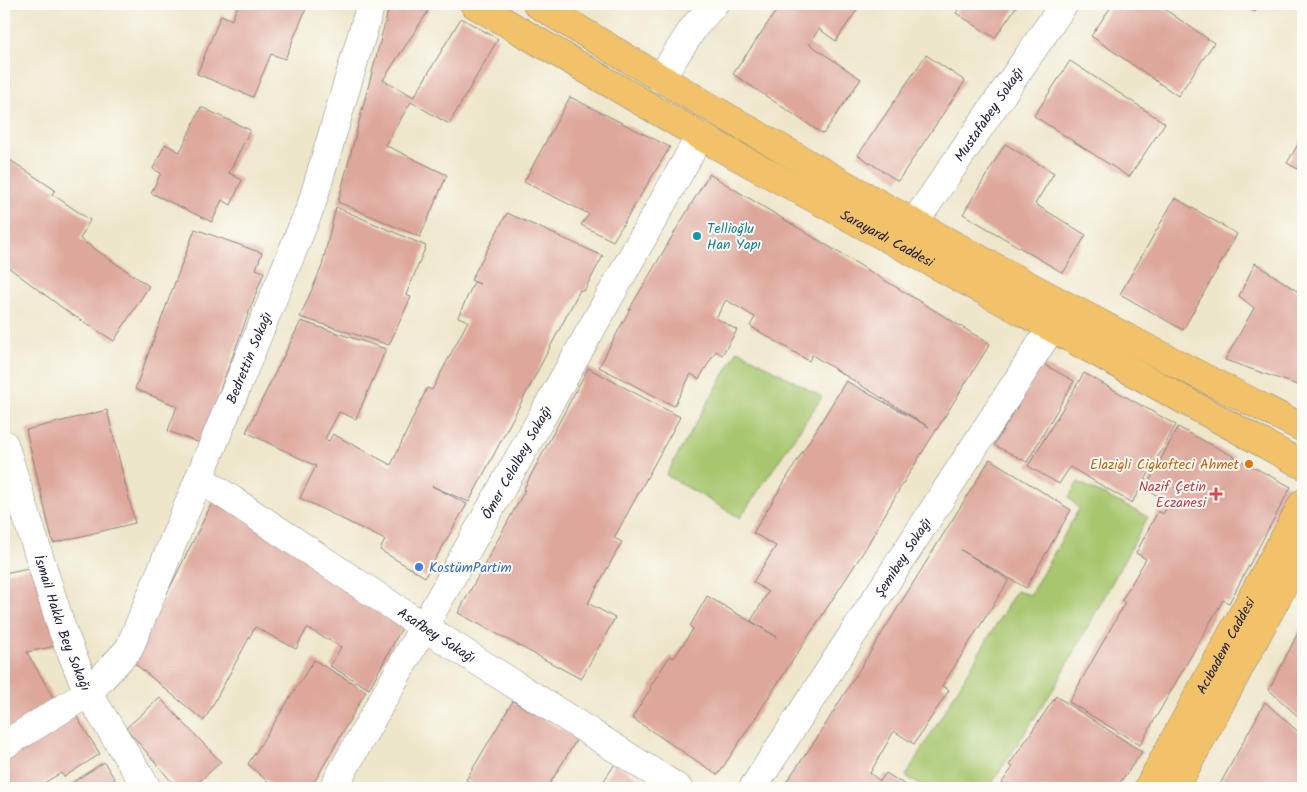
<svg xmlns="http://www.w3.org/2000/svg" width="1307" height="792" font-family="Kalam,sans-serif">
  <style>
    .green { fill: #a8c66e; stroke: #657454 }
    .building { fill: #dea79b }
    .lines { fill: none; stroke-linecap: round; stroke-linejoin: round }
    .minor-casing { stroke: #888482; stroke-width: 29 }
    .major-casing { stroke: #888482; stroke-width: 29 }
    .minor { stroke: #fff; stroke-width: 28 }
    .major { stroke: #f2c26a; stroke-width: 28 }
    .culture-dot { fill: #0f9aa8; stroke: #fdfcf7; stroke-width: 2 }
    .food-dot { fill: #e8710a; stroke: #fdfcf7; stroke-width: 2 }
    .health-dot { fill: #e0444e; stroke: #fdfcf7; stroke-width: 2 }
    .shop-dot { fill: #3f7fe0; stroke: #fdfcf7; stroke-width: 2 }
    .labels { text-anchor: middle; stroke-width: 4; stroke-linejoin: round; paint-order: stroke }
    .street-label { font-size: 14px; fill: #22223b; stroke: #fdfcf7 }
    .culture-label { font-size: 14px; fill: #0d838f; stroke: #fdfcf7; text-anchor: start }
    .food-label { font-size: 14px; fill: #c56008; stroke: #fdfcf7; text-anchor: end }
    .health-label { font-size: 14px; fill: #be3a42; stroke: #fdfcf7; text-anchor: end }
    .shop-label { font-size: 14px; fill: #366cbe; stroke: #fdfcf7; text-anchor: start }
  </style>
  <rect width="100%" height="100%" fill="#fdfcf7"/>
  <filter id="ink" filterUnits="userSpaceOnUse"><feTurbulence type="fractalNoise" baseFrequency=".02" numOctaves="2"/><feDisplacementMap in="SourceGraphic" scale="10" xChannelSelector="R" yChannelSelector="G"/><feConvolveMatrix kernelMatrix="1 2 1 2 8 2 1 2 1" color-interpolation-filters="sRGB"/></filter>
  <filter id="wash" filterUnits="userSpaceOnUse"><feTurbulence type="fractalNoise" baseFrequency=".0096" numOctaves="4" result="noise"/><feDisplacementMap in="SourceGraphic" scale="20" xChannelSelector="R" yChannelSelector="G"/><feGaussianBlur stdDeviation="1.12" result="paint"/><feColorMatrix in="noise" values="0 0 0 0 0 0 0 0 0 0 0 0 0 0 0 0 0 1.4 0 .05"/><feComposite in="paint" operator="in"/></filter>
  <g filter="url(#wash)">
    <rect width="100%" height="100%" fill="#eee6ca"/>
    <path class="green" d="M 738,350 L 822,397 L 740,518 L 666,475 Z
      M 1078,482 L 1148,517 L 1056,685 L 989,788 L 924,788 L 906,776 L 1016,591 L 1030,595 L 1079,509 L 1069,497 Z"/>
    <g id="blocks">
      <path class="building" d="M 238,4 L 308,4 L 285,59 L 271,54 L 253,97 L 197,74 L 221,15 L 232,20 Z
        M 390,4 L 416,4 L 429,10 L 383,80 L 414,97 L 461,18 L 498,39 L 449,124 L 411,102 L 385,145 L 447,175 L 420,237 L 338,202 Z
        M 781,4 L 861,4 L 836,41 L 819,29 L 809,44 L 861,79 L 823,134 L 733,74 Z
        M 962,4 L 1018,4 L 995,38 L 956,13 Z
        M 1113,4 L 1157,4 L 1214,43 L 1178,96 L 1091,36 Z
        M 1242,4 L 1260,4 L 1255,12 Z
        M 926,55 L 965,81 L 898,181 L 858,155 Z
        M 1070,61 L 1165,123 L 1129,177 L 1034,116 Z
        M 570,97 L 670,147 L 613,241 L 581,225 L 589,214 L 524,182 Z
        M 201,107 L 250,130 L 229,173 L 242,180 L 231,205 L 222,200 L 212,222 L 151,193 L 161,173 L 153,169 L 165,144 L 180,152 Z
        M 1303,136 L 1303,172 L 1287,163 Z
        M 1005,144 L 1054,173 L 1035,204 L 1086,235 L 1063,273 L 963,214 Z
        M 4,156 L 55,190 L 52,194 L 90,220 L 80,239 L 149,286 L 114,341 L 68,312 L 4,264 Z
        M 709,174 L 990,344 L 900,488 L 864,551 L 718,775 L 632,718 L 651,688 L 650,687 L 670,656 L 674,658 L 693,629 L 690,626 L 707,596 L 777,637 L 751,621 L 768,592 L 753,582 L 776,546 L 753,533 L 846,381 L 929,427 L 812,355 L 809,361 L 750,326 L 755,317 L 726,300 L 716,318 L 737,330 L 722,355 L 716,351 L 699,379 L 691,374 L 674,406 L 599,367 L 633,303 Z
        M 1175,198 L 1237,234 L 1183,330 L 1120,294 Z
        M 336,207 L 426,246 L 406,295 L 411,297 L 389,345 L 300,317 L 322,266 Z
        M 507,213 L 603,256 L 584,291 L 580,290 L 469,502 L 432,486 L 467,504 L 425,577 L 380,550 L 385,540 L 300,498 L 316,466 L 246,432 L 301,321 L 386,349 L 356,419 L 339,412 L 325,439 L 329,441 L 333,434 L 391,465 L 427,388 L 432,390 L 468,321 L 458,317 L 474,282 L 480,284 L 471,280 Z
        M 195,229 L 262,253 L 256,269 L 264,272 L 200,443 L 168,431 L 177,406 L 135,389 Z
        M 1255,263 L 1303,295 L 1303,387 L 1225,360 L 1254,308 L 1239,296 Z
        M 1043,364 L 1074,381 L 1027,462 L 994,445 Z
        M 588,368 L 680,417 L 614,538 L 622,542 L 588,603 L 615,618 L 581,679 L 458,613 L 525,490 L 523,490 Z
        M 1084,373 L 1176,425 L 1132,503 L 1070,467 L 1059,484 L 1028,466 Z
        M 107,410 L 135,523 L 53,543 L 26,430 Z
        M 1178,427 L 1291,487 L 1229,603 L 1223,600 L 1140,745 L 1069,702 L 1125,603 L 1122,600 L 1146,559 L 1136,553 L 1158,511 L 1163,514 L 1170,502 L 1145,489 Z
        M 990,459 L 1071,510 L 1026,588 L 961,550 L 1009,580 L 942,686 L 949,690 L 914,744 L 894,731 L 870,773 L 880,781 L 886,773 L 910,788 L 782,788 L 817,738 Z
        M 215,497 L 405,622 L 369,689 L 330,666 L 341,647 L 307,628 L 296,649 L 255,627 L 204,721 L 133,662 Z
        M 34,567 L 61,645 L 27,652 L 55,701 L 10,729 L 4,719 L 4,573 Z
        M 1303,623 L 1303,721 L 1269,690 Z
        M 314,660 L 366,691 L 311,788 L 275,788 L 248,764 Z
        M 1056,696 L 1142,752 L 1116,788 L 998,788 L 1013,767 L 1009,765 Z
        M 160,698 L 221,762 L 192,788 L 177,788 L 126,728 Z
        M 513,701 L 577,739 L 547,788 L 479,788 L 466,780 Z
        M 1265,702 L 1303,736 L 1303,788 L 1218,788 Z
        M 73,711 L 100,754 L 64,777 L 61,773 L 42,784 L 44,788 L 8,788 L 4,783 L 4,755 Z
        M 104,762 L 120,788 L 64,788 Z
        M 615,764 L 654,788 L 599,788 Z"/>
    </g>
  </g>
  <g filter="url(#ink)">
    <use href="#blocks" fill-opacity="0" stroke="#888482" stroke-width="1"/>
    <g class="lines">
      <defs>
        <g id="minor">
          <path d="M 660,79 L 694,27 L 714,4"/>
          <path id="s1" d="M 914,223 L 1064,4"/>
          <path id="s2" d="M 4,444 L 63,632 L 88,693 L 147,788"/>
          <path id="s3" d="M 199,478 L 424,627 L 678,788"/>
          <path id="s4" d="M 4,745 L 88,693 L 129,649 L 311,206 L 371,4"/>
          <path id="s5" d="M 333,788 L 700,136"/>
          <path id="s6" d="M 753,788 L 1052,327"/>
        </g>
        <g id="major">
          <path id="s7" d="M 474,4 L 700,136 L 1303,465"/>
          <path d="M 537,4 C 786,156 1042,297 1303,428"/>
          <path id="s8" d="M 1148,788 L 1303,503"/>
          <path d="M 1175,788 L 1303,549"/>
        </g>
      </defs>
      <use href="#minor" class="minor-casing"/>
      <use href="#major" class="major-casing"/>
      <use href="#minor" class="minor"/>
      <use href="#major" class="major"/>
    </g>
  </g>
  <circle class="culture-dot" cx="697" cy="236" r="5"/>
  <circle class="food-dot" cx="1249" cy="464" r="5"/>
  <path class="health-dot" d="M1213.5 486.5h5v5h5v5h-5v5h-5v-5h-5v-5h5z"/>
  <circle class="shop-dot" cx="419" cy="567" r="5"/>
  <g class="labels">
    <g class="street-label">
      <text dy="5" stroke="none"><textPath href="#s1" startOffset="132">Mustafabey Sokağı</textPath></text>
      <text dy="5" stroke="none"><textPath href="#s7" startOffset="475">Sarayardı Caddesi</textPath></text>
      <text dy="5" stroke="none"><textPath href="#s4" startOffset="474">Bedrettin Sokağı</textPath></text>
      <text dy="5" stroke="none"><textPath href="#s5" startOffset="374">Ömer Celalbey Sokağı</textPath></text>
      <text dy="5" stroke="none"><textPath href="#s6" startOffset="275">Şemibey Sokağı</textPath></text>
      <text dy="5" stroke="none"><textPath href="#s2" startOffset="188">İsmail Hakkı Bey Sokağı</textPath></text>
      <text dy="5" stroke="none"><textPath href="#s3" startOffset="285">Asafbey Sokağı</textPath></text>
      <text dy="5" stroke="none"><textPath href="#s8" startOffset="162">Acıbadem Caddesi</textPath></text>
    </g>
    <g class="culture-label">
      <text x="707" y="233">Tellioğlu<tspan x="707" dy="16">Han Yapı</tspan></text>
    </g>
    <g class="food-label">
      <text x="1239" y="469">Elazigli Cigkofteci Ahmet</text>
    </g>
    <g class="health-label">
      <text x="1206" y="491">Nazif Çetin<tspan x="1206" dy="16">Eczanesi</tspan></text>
    </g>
    <g class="shop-label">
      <text x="429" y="572">KostümPartim</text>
    </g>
  </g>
  <rect width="1307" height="792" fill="none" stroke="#fdfcf7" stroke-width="20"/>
</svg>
